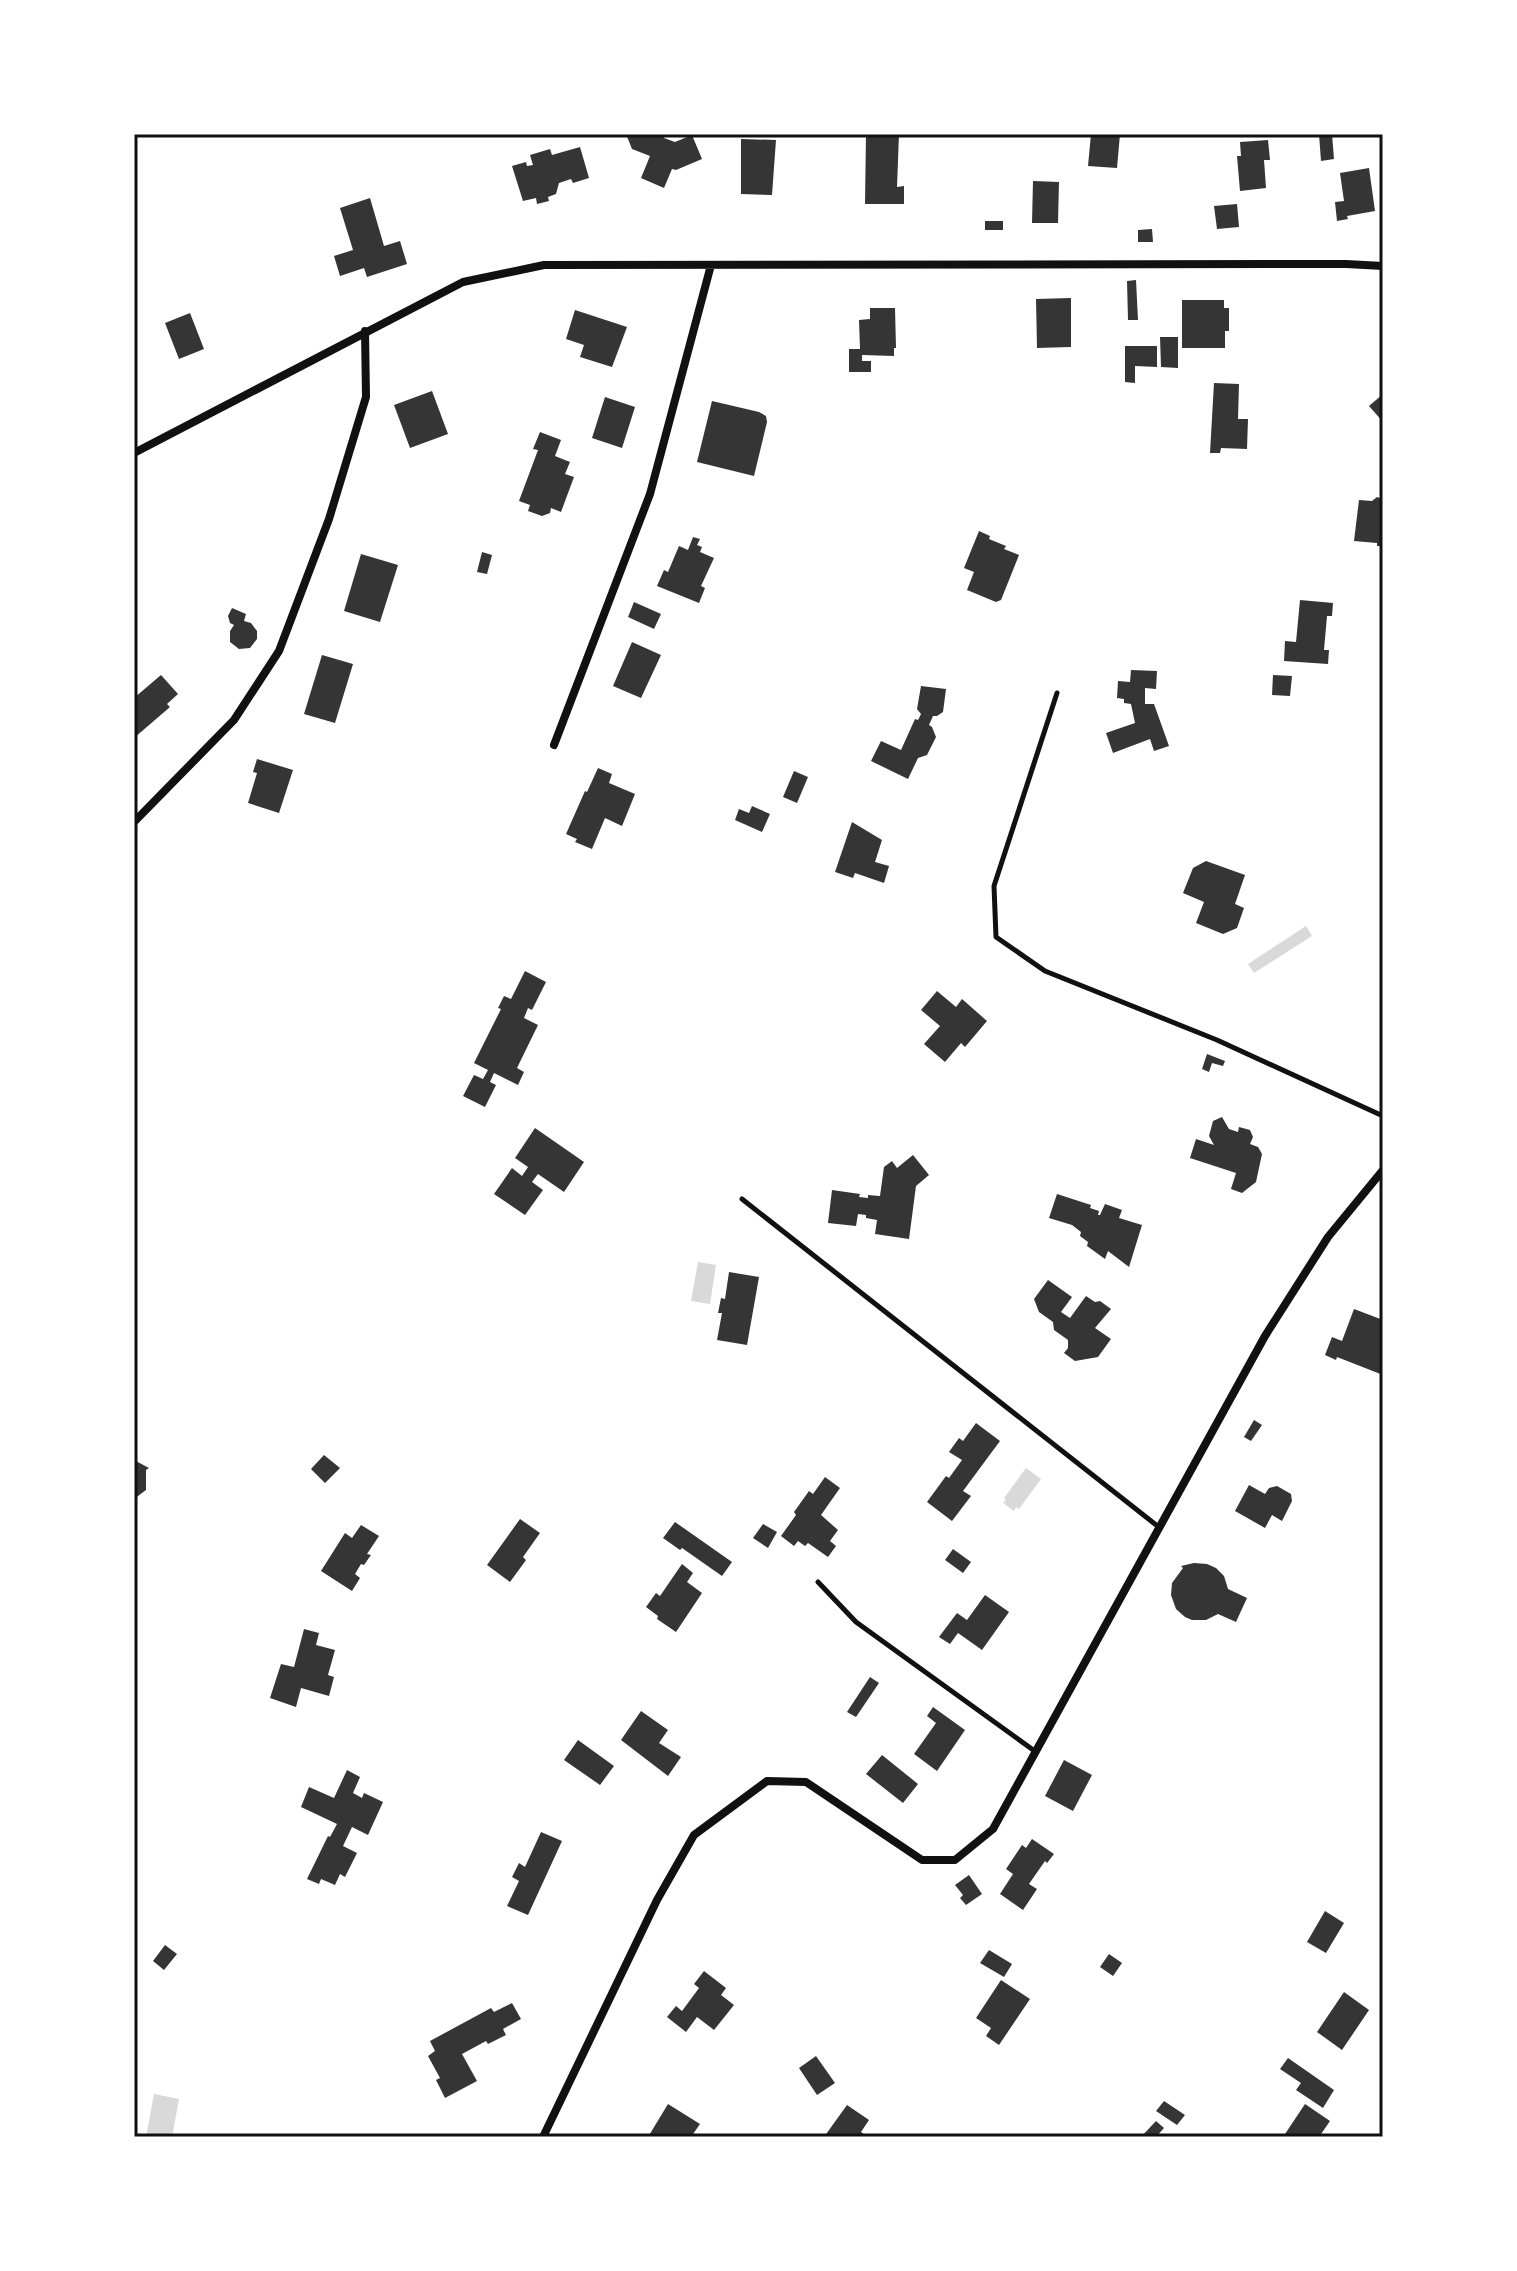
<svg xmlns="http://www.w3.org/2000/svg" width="1517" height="2271" font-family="Ubuntu,sans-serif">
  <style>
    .water { fill: #d9d9d9 }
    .building { fill: #353535 }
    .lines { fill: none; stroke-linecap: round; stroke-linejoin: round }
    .service { stroke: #111; stroke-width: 5 }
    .minor { stroke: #111; stroke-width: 8 }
    .neatline { fill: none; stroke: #111; stroke-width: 3 }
  </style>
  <rect width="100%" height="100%" fill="#fff"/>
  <path class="water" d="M 1306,926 L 1312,936 L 1254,973 L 1248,964 Z
    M 698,1262 L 716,1265 L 710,1304 L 691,1301 Z
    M 1026,1468 L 1041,1479 L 1019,1509 L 1016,1507 L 1014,1511 L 1003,1503 L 1006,1500 L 1004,1498 Z
    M 154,2094 L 179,2099 L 172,2137 L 146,2137 Z"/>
  <path class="building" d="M 626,134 L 665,134 L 664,138 L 675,142 L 692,135 L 702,159 L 676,170 L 672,169 L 664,188 L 641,178 L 650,156 L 632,149 Z
    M 866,134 L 899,134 L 897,187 L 904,186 L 904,204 L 865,204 Z
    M 1091,134 L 1120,134 L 1117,168 L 1088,166 Z
    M 1319,134 L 1332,134 L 1334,159 L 1321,161 Z
    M 741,139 L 776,140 L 772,195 L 741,194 Z
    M 1268,140 L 1270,160 L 1264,160 L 1266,188 L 1240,191 L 1237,156 L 1241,156 L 1240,142 Z
    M 580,147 L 589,178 L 573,183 L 571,179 L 559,183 L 556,194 L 548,197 L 549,201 L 537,204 L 536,198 L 523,201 L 512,166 L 526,162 L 527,166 L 533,165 L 530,155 L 550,149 L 552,155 Z
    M 1369,168 L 1375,211 L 1347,216 L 1348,219 L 1337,221 L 1335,202 L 1344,201 L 1340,173 Z
    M 1033,181 L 1059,182 L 1058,223 L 1032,223 Z
    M 370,198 L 384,246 L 400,241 L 407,264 L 367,277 L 364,268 L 340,276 L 334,256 L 353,250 L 340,208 Z
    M 1237,204 L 1239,227 L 1217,229 L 1214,206 Z
    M 985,221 L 1003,221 L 1003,230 L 985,230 Z
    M 1152,229 L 1153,242 L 1138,242 L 1138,230 Z
    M 1136,280 L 1138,320 L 1128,320 L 1127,281 Z
    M 1071,298 L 1071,347 L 1037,348 L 1036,299 Z
    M 1182,300 L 1224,300 L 1224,308 L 1229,308 L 1229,331 L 1225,331 L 1225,348 L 1182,348 Z
    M 870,308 L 895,308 L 896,348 L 894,348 L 894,356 L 862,355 L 862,361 L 871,361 L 871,372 L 849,372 L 849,349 L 860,349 L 859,320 L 870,319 Z
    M 575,310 L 627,327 L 612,367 L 580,357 L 584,345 L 566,339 Z
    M 190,313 L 204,349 L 179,359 L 165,323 Z
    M 1160,337 L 1178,337 L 1178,368 L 1161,367 Z
    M 1125,346 L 1157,346 L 1157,367 L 1135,366 L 1135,383 L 1125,382 Z
    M 1214,383 L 1239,384 L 1238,419 L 1248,419 L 1247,449 L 1221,448 L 1220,453 L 1210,453 Z
    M 432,391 L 448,434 L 410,448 L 394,405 Z
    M 1383,394 L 1383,422 L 1369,406 Z
    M 605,397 L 635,407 L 622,448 L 592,438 Z
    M 712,401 L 759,412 L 766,416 L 767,422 L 754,476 L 697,462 Z
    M 540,432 L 561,440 L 555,456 L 570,462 L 565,474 L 574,477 L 561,512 L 551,508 L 550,513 L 542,516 L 528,511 L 530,505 L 519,501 L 538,450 L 533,449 Z
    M 1377,497 L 1383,499 L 1383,546 L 1377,546 L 1377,543 L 1354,541 L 1359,500 L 1372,501 Z
    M 979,531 L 990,536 L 989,539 L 1006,546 L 1004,549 L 1019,555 L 1001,600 L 996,602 L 967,590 L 974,572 L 964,568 Z
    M 693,537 L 700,539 L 697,545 L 702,547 L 700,552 L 714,558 L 701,586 L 705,588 L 699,603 L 657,586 L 664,570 L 668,572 L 679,546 L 688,550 Z
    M 482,552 L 492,555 L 487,574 L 477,572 Z
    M 361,554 L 398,565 L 380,622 L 344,611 Z
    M 1300,600 L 1333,603 L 1332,616 L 1327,616 L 1324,650 L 1329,650 L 1328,664 L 1284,661 L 1285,641 L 1296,642 Z
    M 634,602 L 661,614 L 654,629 L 628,617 Z
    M 232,608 L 246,614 L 244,621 L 251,623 L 257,631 L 257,639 L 250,648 L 239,649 L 230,642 L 230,631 L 234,625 L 230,623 L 228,616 Z
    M 632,642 L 661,655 L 641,698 L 613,686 Z
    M 322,655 L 353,664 L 335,723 L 304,714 Z
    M 1131,670 L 1157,671 L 1156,689 L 1145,688 L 1145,704 L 1154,704 L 1169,746 L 1154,751 L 1150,739 L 1113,753 L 1106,733 L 1135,723 L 1131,704 L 1124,703 L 1124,699 L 1117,698 L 1118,681 L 1130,682 Z
    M 161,675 L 178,694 L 167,704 L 170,707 L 134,738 L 134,698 Z
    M 1273,675 L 1292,676 L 1290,696 L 1272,695 Z
    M 921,686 L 946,689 L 943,712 L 937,716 L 933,716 L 929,725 L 932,727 L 936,737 L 927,755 L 918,758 L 908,779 L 871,761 L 881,741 L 901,750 L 915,719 L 918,720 L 921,714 L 917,709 Z
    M 257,759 L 293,770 L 279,813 L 248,803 L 257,773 L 253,772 Z
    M 598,768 L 612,774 L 609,783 L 635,794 L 622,826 L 605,818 L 592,849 L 575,842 L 577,839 L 566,834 L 585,791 L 587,792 Z
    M 794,771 L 808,777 L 797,803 L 783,797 Z
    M 752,806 L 770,814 L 762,832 L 735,820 L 739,809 L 749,813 Z
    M 852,822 L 882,840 L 875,862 L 889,866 L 884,883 L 855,873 L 853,878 L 835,872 Z
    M 1206,861 L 1245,875 L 1235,904 L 1244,908 L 1237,928 L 1223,934 L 1196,923 L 1204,902 L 1183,893 L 1193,868 Z
    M 525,971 L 546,982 L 532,1010 L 528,1008 L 524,1018 L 538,1025 L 517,1068 L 524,1072 L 518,1085 L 494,1073 L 490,1082 L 496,1085 L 485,1107 L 463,1096 L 474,1075 L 483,1079 L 488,1070 L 474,1063 L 501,1009 L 498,1008 L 504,996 L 511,999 Z
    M 937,991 L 956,1007 L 962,999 L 987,1021 L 965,1047 L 961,1043 L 945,1062 L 924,1044 L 940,1026 L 921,1010 Z
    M 1207,1054 L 1225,1061 L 1223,1066 L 1212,1063 L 1209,1072 L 1202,1069 Z
    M 1222,1117 L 1229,1129 L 1238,1132 L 1239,1127 L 1250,1130 L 1253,1137 L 1250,1144 L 1258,1147 L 1262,1154 L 1256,1182 L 1242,1193 L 1231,1189 L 1236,1173 L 1190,1158 L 1196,1139 L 1214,1145 L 1209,1136 L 1213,1121 Z
    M 535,1128 L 584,1162 L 564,1192 L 538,1174 L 532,1182 L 543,1190 L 525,1215 L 494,1194 L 512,1168 L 522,1176 L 528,1167 L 515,1158 Z
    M 913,1155 L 929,1175 L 916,1186 L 909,1239 L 875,1234 L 877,1220 L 866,1218 L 866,1215 L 858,1214 L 856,1226 L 828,1223 L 832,1190 L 860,1194 L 859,1197 L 868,1198 L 868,1195 L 880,1196 L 884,1167 L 892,1161 L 897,1168 Z
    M 1057,1194 L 1091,1205 L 1090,1208 L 1099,1211 L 1098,1215 L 1100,1215 L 1105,1204 L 1122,1210 L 1119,1218 L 1142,1225 L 1129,1267 L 1108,1251 L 1105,1259 L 1087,1246 L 1088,1242 L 1080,1236 L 1081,1232 L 1072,1225 L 1049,1218 Z
    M 729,1272 L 759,1277 L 747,1345 L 717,1340 L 722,1313 L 718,1313 L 721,1298 L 725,1299 Z
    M 1048,1280 L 1072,1297 L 1061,1312 L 1070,1318 L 1086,1296 L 1095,1302 L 1100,1301 L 1111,1309 L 1095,1328 L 1111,1339 L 1098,1357 L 1075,1361 L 1064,1353 L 1068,1348 L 1068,1340 L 1054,1330 L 1053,1322 L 1039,1312 L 1034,1299 Z
    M 1354,1309 L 1383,1320 L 1383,1375 L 1337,1357 L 1336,1360 L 1325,1355 L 1332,1337 L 1342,1341 Z
    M 1254,1420 L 1262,1425 L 1251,1441 L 1244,1437 Z
    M 976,1423 L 1000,1441 L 963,1491 L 971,1496 L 952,1521 L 927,1502 L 946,1476 L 949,1478 L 962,1460 L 949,1452 L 959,1438 L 963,1441 Z
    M 324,1455 L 340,1468 L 325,1483 L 311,1469 Z
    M 134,1460 L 149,1468 L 146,1470 L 146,1490 L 134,1499 Z
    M 825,1477 L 840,1488 L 821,1515 L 838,1530 L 830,1541 L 836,1546 L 828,1557 L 808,1543 L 805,1546 L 798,1541 L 794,1546 L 781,1536 L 796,1515 L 794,1512 L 809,1491 L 813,1494 Z
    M 1249,1485 L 1265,1494 L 1269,1488 L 1277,1486 L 1291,1494 L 1292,1501 L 1282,1521 L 1272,1515 L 1265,1528 L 1235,1511 Z
    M 520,1519 L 540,1533 L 523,1557 L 526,1560 L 510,1582 L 487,1565 Z
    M 675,1522 L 732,1562 L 722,1576 L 682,1548 L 680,1550 L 663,1538 Z
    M 763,1524 L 777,1532 L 768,1548 L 753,1538 Z
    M 361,1525 L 379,1536 L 367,1554 L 371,1555 L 364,1565 L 361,1564 L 355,1574 L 360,1578 L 352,1591 L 321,1571 L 345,1533 L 352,1538 Z
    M 953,1549 L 971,1562 L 963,1573 L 945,1560 Z
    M 1194,1563 L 1207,1564 L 1216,1568 L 1224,1576 L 1228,1589 L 1247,1598 L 1236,1622 L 1218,1614 L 1206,1620 L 1192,1620 L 1185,1617 L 1176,1609 L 1171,1595 L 1172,1583 L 1183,1568 L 1181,1566 Z
    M 682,1564 L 693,1573 L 687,1582 L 702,1593 L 676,1632 L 657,1619 L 658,1616 L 646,1607 L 656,1593 L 660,1596 Z
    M 985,1595 L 1009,1612 L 982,1650 L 958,1633 L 950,1644 L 939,1637 L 957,1613 L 967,1620 Z
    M 304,1629 L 319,1633 L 316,1645 L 335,1650 L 328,1675 L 334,1677 L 329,1696 L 301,1688 L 296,1707 L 270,1698 L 281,1664 L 294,1667 Z
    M 870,1677 L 879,1683 L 856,1717 L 847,1712 Z
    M 933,1707 L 965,1730 L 937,1771 L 914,1754 L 936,1723 L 927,1716 Z
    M 641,1711 L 668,1730 L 659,1743 L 681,1757 L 668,1776 L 621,1740 Z
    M 578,1740 L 614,1766 L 600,1785 L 564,1760 Z
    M 882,1755 L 918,1784 L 903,1803 L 866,1774 Z
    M 1064,1760 L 1092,1775 L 1073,1811 L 1045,1796 Z
    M 347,1770 L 360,1777 L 353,1793 L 362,1798 L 364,1793 L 383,1802 L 368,1835 L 352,1827 L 343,1846 L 357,1853 L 345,1877 L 340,1874 L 335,1885 L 321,1879 L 319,1884 L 307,1879 L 328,1836 L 330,1837 L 337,1824 L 301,1807 L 309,1787 L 334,1798 Z
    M 541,1832 L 562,1841 L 528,1915 L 507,1906 L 519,1881 L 512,1877 L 519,1863 L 525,1867 Z
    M 1032,1839 L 1054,1854 L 1047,1863 L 1045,1861 L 1029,1884 L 1037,1889 L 1023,1910 L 1000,1894 L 1013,1874 L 1006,1869 L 1022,1845 L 1026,1848 Z
    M 969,1875 L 982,1894 L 966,1905 L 960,1898 L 963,1895 L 955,1885 Z
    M 1325,1911 L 1344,1923 L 1326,1953 L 1307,1942 Z
    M 165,1945 L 177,1954 L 164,1970 L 153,1961 Z
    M 989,1950 L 1012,1964 L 1004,1977 L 980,1963 Z
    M 1109,1954 L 1122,1963 L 1113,1976 L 1100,1967 Z
    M 704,1971 L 726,1988 L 721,1995 L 734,2005 L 714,2030 L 697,2017 L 686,2032 L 667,2017 L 676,2006 L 682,2011 L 699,1988 L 694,1984 Z
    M 1001,1980 L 1030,1999 L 999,2045 L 986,2036 L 991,2028 L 976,2018 Z
    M 1344,1992 L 1369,2010 L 1342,2050 L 1317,2032 Z
    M 512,2003 L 521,2019 L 503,2029 L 506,2035 L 488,2044 L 486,2041 L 462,2054 L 477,2081 L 445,2098 L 436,2080 L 440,2078 L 428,2056 L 435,2051 L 430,2041 L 491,2008 L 494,2012 Z
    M 816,2056 L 835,2083 L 817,2095 L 799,2068 Z
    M 1288,2058 L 1334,2090 L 1323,2108 L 1296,2090 L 1301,2083 L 1280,2069 Z
    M 1164,2101 L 1185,2115 L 1177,2125 L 1156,2111 Z
    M 668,2104 L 700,2124 L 691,2137 L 648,2137 Z
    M 1305,2104 L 1330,2121 L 1319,2137 L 1283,2137 Z
    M 847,2105 L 869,2120 L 861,2132 L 868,2137 L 824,2137 Z
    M 1156,2121 L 1164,2128 L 1156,2137 L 1141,2137 Z"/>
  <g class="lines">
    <path class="service" d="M 1057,693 L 994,886 L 996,937 L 1045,971 L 1217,1040 L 1383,1116
      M 742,1199 L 1160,1528
      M 818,1582 L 856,1622 L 1036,1752"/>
    <path class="minor" d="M 134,453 L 463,282 L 544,265 L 1346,264 L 1383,266
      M 554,745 L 650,494 L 711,265
      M 134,822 L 234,720 L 279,651 L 329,519 L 366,397 L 365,331
      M 543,2137 L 657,1900 L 694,1835 L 767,1781 L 806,1782 L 922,1860 L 955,1860 L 993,1829 L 1265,1336 L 1328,1237 L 1383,1170"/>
  </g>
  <rect width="1517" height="2271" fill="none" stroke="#ffffff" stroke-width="272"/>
  <rect x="136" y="136" width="1245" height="1999" class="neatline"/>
</svg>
